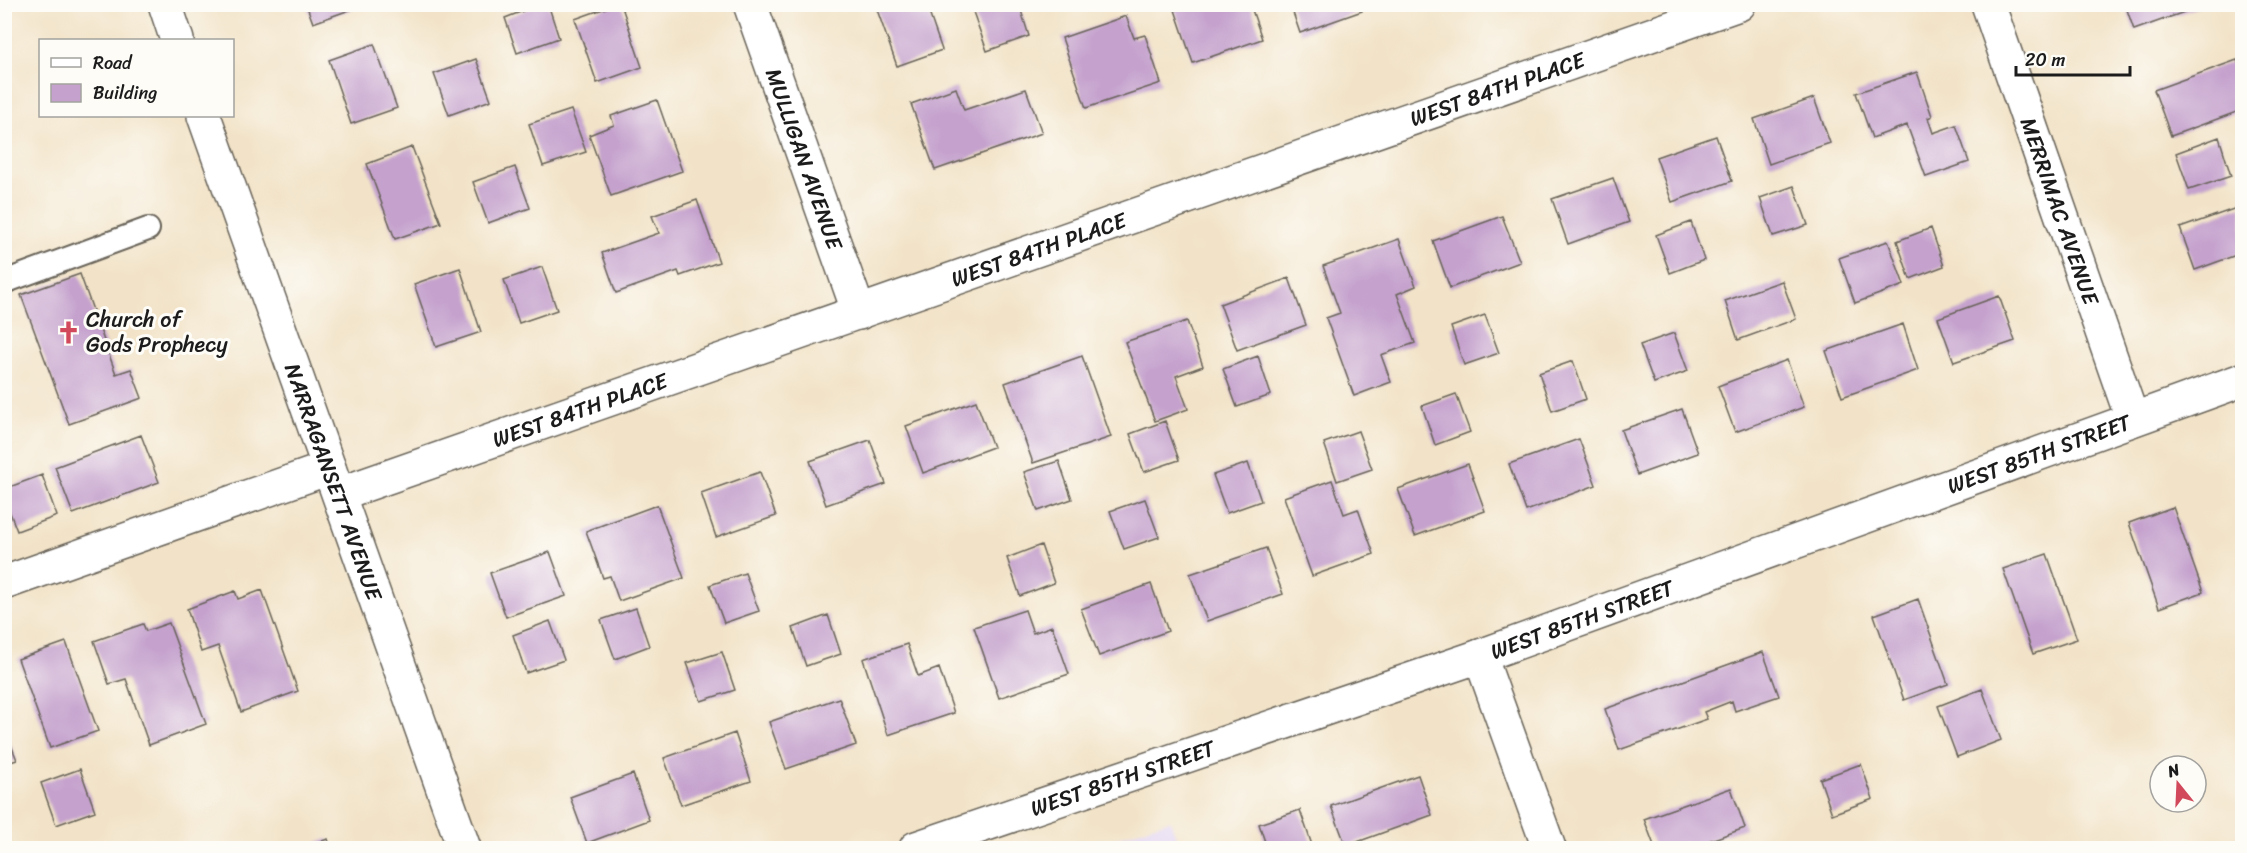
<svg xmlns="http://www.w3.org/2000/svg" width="2247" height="853" font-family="Sriracha,sans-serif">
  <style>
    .built { fill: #e2d4f3 }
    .building { fill: #c5a2cd }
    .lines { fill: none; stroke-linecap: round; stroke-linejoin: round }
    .service-casing { stroke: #676258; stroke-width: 26 }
    .minor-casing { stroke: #676258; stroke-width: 36 }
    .tertiary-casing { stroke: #676258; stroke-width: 36 }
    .service { stroke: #fff; stroke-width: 22 }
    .minor { stroke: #fff; stroke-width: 33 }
    .tertiary { stroke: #fff; stroke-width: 33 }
    .labels { text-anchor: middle; stroke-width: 6; stroke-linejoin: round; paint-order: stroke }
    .street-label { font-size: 22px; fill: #1c1c1c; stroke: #fdfcf7 }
    .poi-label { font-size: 22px; fill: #1c1c1c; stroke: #fdfcf7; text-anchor: start }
  </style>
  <rect width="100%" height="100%" fill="#fdfcf7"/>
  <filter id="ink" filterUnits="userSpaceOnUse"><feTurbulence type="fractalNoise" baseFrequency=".0167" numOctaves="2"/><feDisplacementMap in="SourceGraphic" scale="12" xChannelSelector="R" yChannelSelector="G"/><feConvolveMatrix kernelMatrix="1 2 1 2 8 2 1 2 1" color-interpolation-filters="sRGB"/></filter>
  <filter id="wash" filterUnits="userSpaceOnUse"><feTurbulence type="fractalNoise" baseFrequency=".008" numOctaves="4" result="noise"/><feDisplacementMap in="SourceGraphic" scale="24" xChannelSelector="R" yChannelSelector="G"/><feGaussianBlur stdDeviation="1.35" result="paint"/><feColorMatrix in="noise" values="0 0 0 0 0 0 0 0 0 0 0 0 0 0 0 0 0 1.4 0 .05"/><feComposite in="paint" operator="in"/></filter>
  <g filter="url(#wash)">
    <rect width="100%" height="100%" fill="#f2e3c8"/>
    <path class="built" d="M 1170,820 L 1180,848 L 1088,848 Z"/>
    <g id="blocks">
      <path class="building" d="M 306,4 L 357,4 L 358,7 L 313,23 Z
        M 541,4 L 548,4 L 559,38 L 517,53 L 505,18 Z
        M 617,4 L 621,4 L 642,67 L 597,83 L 575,19 Z
        M 875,4 L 926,4 L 942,50 L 897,66 Z
        M 986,4 L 1019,4 L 1029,36 L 987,51 L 972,9 Z
        M 1173,4 L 1250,4 L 1262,39 L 1193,63 Z
        M 1290,4 L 1360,4 L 1362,11 L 1300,33 Z
        M 2125,4 L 2204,4 L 2204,5 L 2134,30 Z
        M 1126,16 L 1134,38 L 1145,35 L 1161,83 L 1086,108 L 1062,38 Z
        M 374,44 L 397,108 L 351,124 L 329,60 Z
        M 476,59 L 491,100 L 449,115 L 434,74 Z
        M 2237,60 L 2242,73 L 2242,110 L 2171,136 L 2154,90 Z
        M 1917,72 L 1932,116 L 1928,118 L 1933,133 L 1956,125 L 1969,162 L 1926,177 L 1907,125 L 1872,138 L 1856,93 Z
        M 956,88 L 964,110 L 1026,89 L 1042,133 L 935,170 L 911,104 Z
        M 1814,98 L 1830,143 L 1769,164 L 1754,119 Z
        M 657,100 L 682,171 L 611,196 L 589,135 L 614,125 L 611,116 Z
        M 571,110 L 586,152 L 543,166 L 529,124 Z
        M 1716,136 L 1732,181 L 1672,202 L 1656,157 Z
        M 2219,137 L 2231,176 L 2189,190 L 2176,153 Z
        M 412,147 L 441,223 L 395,239 L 367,164 Z
        M 515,167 L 530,208 L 488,223 L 473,182 Z
        M 1613,178 L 1629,222 L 1568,244 L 1552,199 Z
        M 1794,186 L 1808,225 L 1773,236 L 1760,198 Z
        M 697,200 L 719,262 L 680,276 L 678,271 L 616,293 L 602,253 L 659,233 L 652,216 Z
        M 2242,206 L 2242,263 L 2239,254 L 2195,270 L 2180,228 Z
        M 1502,216 L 1520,262 L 1450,288 L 1433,241 Z
        M 1691,222 L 1704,260 L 1670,273 L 1656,235 Z
        M 1931,228 L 1944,266 L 1910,279 L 1897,241 Z
        M 1399,239 L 1416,286 L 1397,294 L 1415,343 L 1381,355 L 1391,382 L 1354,396 L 1326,318 L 1340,313 L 1323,266 Z
        M 1888,241 L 1904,285 L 1855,303 L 1839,258 Z
        M 542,267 L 557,310 L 519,323 L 504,280 Z
        M 460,268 L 481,332 L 436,347 L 414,284 Z
        M 80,274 L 116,374 L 131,369 L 142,398 L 69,424 L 21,295 Z
        M 1289,278 L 1306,325 L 1237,350 L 1220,304 Z
        M 1782,281 L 1796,319 L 1738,340 L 1725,301 Z
        M 1999,296 L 2015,341 L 1954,362 L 1938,318 Z
        M 1485,315 L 1499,353 L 1464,365 L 1451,327 Z
        M 1187,321 L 1203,366 L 1176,376 L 1188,409 L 1155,421 L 1125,342 Z
        M 1903,324 L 1918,370 L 1842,397 L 1826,351 Z
        M 1674,333 L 1688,371 L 1654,383 L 1640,345 Z
        M 1082,356 L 1111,437 L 1033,463 L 1005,383 Z
        M 1258,356 L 1271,395 L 1237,407 L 1223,369 Z
        M 1787,360 L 1804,407 L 1735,432 L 1718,386 Z
        M 1573,361 L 1586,399 L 1552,411 L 1539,373 Z
        M 1456,394 L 1470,432 L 1435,445 L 1422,406 Z
        M 976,401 L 993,447 L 923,473 L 906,426 Z
        M 1682,409 L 1698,453 L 1637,475 L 1621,430 Z
        M 1165,421 L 1179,460 L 1144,472 L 1130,434 Z
        M 1358,431 L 1372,469 L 1337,481 L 1324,443 Z
        M 141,435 L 159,482 L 73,514 L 55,467 Z
        M 1579,439 L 1596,485 L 1526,511 L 1509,464 Z
        M 870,440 L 886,484 L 826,505 L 810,461 Z
        M 1059,461 L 1072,499 L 1038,511 L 1024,472 Z
        M 1248,463 L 1261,501 L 1227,513 L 1213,475 Z
        M 1468,464 L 1485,511 L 1415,536 L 1398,489 Z
        M 760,472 L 776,516 L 716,537 L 701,493 Z
        M 42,475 L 57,516 L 17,531 L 4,497 L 4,489 Z
        M 1332,480 L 1344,514 L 1358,509 L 1374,554 L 1312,576 L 1284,497 Z
        M 1145,499 L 1159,537 L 1124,549 L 1110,511 Z
        M 657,505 L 684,578 L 619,601 L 610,576 L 603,578 L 586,531 Z
        M 2173,507 L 2203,592 L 2159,608 L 2129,523 Z
        M 1041,545 L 1054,583 L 1020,596 L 1007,558 Z
        M 1266,548 L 1283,594 L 1207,621 L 1190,574 Z
        M 550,552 L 566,596 L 506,617 L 490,573 Z
        M 2047,554 L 2077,639 L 2033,654 L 2003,569 Z
        M 745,573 L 759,611 L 724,623 L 710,585 Z
        M 1151,584 L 1168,631 L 1099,656 L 1081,609 Z
        M 262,590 L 298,691 L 241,712 L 218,646 L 201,652 L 187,609 L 235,591 L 238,599 Z
        M 1918,599 L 1948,684 L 1904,700 L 1874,615 Z
        M 636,608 L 649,646 L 615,659 L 601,620 Z
        M 1025,610 L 1033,633 L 1052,626 L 1069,674 L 999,698 L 974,627 Z
        M 828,615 L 841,654 L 806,666 L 793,628 Z
        M 550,621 L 564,660 L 526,673 L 513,635 Z
        M 169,623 L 206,724 L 149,745 L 126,679 L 109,684 L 94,641 L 143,624 L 146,631 Z
        M 66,642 L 98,731 L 50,748 L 18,659 Z
        M 907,644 L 918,676 L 939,668 L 954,713 L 888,735 L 863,659 Z
        M 722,652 L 735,690 L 701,701 L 687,663 Z
        M 1763,652 L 1779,696 L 1735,711 L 1732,701 L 1704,712 L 1707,719 L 1619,750 L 1605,709 Z
        M 1982,689 L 2001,740 L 1957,757 L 1938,706 Z
        M 839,698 L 856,745 L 786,769 L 769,722 Z
        M 4,727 L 17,760 L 4,764 Z
        M 735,733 L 751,781 L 681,805 L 664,758 Z
        M 1861,764 L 1873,799 L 1832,814 L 1820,779 Z
        M 80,769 L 95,811 L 56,825 L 41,783 Z
        M 633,774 L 649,820 L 587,843 L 570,797 Z
        M 1418,775 L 1432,815 L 1346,846 L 1331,806 Z
        M 1731,788 L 1745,828 L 1688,848 L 1655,848 L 1644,819 Z
        M 1300,810 L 1313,848 L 1267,848 L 1259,824 Z
        M 328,839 L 331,848 L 300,848 Z"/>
    </g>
  </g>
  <g filter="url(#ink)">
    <use href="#blocks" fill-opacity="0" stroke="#676258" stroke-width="1.5"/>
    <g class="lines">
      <defs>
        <path id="service" d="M 4,282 L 148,229"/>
        <g id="minor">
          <path id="s1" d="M 750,4 L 859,313"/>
          <path id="s2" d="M 1988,4 L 2132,418"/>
          <path id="s3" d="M 339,494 L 1739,4"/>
          <path d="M 4,583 L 329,468"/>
          <path d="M 1480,656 L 1549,848"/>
          <path id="s4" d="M 916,848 L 1480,656 L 2242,380"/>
        </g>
        <g id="tertiary">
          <path d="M 165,4 L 177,40"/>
          <path id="s5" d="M 204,116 L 464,848"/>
        </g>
      </defs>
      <use href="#service" class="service-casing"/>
      <use href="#minor" class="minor-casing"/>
      <use href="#tertiary" class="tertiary-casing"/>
      <use href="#service" class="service"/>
      <use href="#minor" class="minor"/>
      <use href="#tertiary" class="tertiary"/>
    </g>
  </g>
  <defs>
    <symbol id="church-bare" viewBox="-9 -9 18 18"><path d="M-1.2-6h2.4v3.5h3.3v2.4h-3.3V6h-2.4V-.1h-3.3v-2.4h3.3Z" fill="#d1495b" stroke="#fdfcf7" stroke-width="2.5" paint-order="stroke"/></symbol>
  </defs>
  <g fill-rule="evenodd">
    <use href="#church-bare" x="52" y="316" width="33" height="33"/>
  </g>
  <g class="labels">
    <g class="street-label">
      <text dy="8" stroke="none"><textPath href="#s3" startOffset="1227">WEST 84TH PLACE</textPath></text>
      <text dy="8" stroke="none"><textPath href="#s1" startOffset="164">MULLIGAN AVENUE</textPath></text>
      <text dy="8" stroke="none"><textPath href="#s2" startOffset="219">MERRIMAC AVENUE</textPath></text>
      <text dy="8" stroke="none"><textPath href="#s3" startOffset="741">WEST 84TH PLACE</textPath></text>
      <text dy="8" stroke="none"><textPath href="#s3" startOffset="255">WEST 84TH PLACE</textPath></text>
      <text dy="8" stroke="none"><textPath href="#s4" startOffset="1190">WEST 85TH STREET</textPath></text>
      <text dy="8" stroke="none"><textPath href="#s5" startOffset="388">NARRAGANSETT AVENUE</textPath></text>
      <text dy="8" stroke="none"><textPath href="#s4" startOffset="704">WEST 85TH STREET</textPath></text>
      <text dy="8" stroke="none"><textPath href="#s4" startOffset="218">WEST 85TH STREET</textPath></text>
    </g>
    <g class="poi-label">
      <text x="86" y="327">Church of<tspan x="86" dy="25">Gods Prophecy</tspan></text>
    </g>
  </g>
  <rect width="2247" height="853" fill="none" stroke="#fdfcf7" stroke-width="24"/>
  <rect x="39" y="39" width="195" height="78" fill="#fdfcf7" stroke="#a3a29f" stroke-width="1.5"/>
  <rect x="51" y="58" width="30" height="9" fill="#ffffff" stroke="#a3a29f" stroke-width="1.5"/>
  <text x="93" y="69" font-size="18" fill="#1c1c1c">Road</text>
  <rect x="51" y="84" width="30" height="18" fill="#c5a2cd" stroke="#a3a29f" stroke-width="1.5"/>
  <text x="93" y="99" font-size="18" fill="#1c1c1c">Building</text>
  <g transform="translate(2178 784) rotate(342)"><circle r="28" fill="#fdfcf7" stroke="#a3a29f" stroke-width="1.5"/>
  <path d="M0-4.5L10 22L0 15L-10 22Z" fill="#d1495b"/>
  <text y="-9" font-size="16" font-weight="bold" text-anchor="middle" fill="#1c1c1c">N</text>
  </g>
  <path d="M2016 66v9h114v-9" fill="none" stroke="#1c1c1c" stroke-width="3"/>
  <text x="2025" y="66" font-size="18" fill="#1c1c1c" stroke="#fdfcf7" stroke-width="4.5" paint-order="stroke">20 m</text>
</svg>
